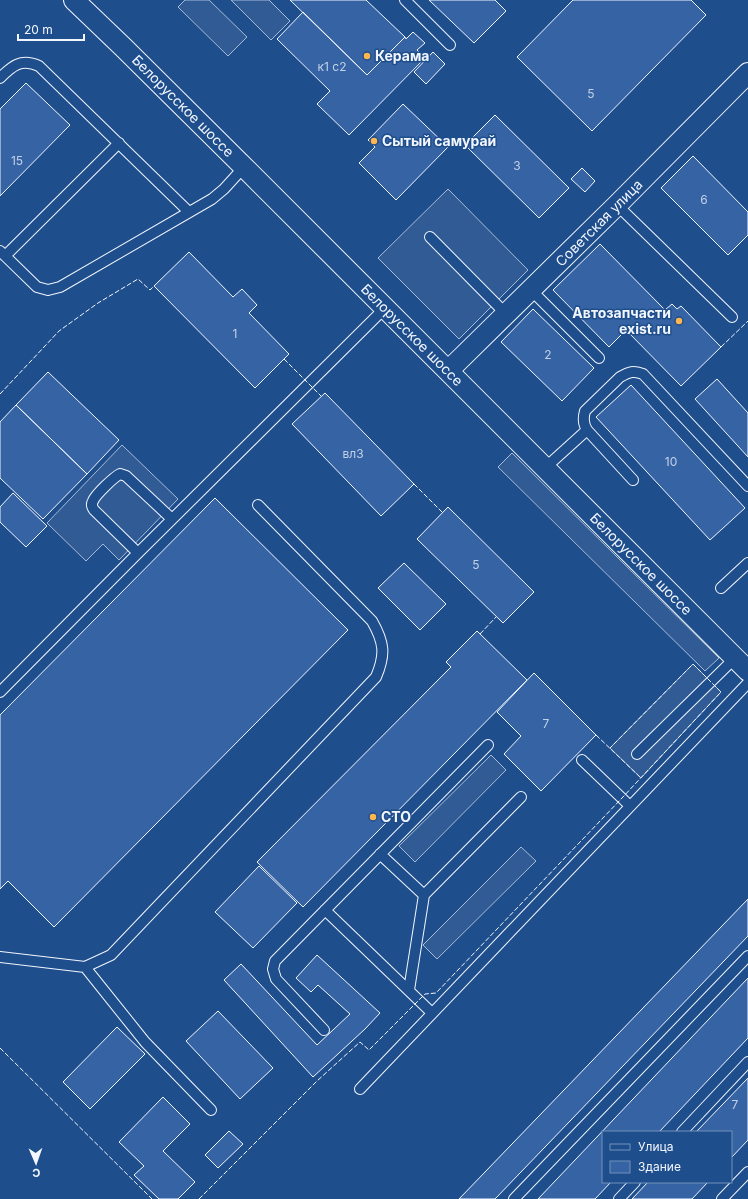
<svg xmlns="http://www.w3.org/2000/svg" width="748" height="1199" font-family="Inter,sans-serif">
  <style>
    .parking { fill: #305b95; stroke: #a8bbd7 }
    .building { fill: #3563a3; stroke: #f2f6ff }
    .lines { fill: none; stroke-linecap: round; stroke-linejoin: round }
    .service-casing { stroke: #f2f6ff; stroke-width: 12 }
    .minor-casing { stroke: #f2f6ff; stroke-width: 22 }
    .service { stroke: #1f4e8c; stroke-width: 10 }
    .minor { stroke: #1f4e8c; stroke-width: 20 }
    .fence { stroke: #f2f6ff; stroke-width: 1; stroke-dasharray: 5 2; stroke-linecap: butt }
    .poi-dot { fill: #ffb74d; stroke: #1f4e8c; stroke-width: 1.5 }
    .labels { text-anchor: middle; stroke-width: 3; stroke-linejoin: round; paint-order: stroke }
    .number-label { font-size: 12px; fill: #c3d1e8 }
    .poi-label { font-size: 14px; font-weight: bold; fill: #f2f6ff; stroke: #1f4e8c; text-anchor: start }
    .street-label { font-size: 14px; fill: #f2f6ff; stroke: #1f4e8c }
  </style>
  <rect width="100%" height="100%" fill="#1f4e8c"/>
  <path class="parking" d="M 185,0 L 209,0 L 247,37 L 228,56 L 178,7 Z
    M 231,0 L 269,0 L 290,21 L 271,40 Z
    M 448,189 L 528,270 L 459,339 L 378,258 Z
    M 122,445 L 178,499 L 119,560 L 103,544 L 86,561 L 47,523 Z
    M 512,453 L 719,658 L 705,671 L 498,467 Z
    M 693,664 L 721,692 L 641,778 L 610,748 Z
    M 491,755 L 506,770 L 415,862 L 399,846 Z
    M 521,847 L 536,861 L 437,959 L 423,945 Z"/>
  <path class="building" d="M 290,0 L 366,0 L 405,37 L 367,75 Z
    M 429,0 L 495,0 L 506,11 L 474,43 Z
    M 573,0 L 691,0 L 706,15 L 592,131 L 517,57 Z
    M 303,12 L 367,75 L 405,37 L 406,39 L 413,32 L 425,43 L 417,50 L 425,58 L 349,135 L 317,104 L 330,91 L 277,39 Z
    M 433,52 L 445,64 L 426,84 L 414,72 Z
    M 26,83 L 70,125 L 0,196 L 0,109 Z
    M 403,104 L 448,147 L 396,200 L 359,163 L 375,147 L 368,140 Z
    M 495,115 L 569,188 L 539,218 L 465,145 Z
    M 693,156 L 748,212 L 748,235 L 728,255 L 661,188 Z
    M 582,168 L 595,181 L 585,192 L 571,179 Z
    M 600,244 L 665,310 L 672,304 L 677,309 L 681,306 L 721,347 L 681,386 L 626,330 L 609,347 L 553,290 Z
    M 189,252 L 233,297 L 242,289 L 257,305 L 249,313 L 289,354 L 255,388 L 154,286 Z
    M 533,309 L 594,368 L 562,401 L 501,342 Z
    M 48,372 L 119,440 L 87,474 L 16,405 Z
    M 717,379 L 748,413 L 748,457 L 695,399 Z
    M 631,385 L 745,508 L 710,540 L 596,417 Z
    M 325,393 L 414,484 L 381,516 L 292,424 Z
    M 16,405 L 87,474 L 43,519 L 0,478 L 0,422 Z
    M 13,493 L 47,526 L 26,547 L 0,522 L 0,507 Z
    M 215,498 L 348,630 L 54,927 L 8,881 L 0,889 L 0,715 Z
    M 448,507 L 534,592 L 503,623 L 417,539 Z
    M 404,563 L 446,604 L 420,630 L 378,588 Z
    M 477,631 L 527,680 L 303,907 L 257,862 L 451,667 L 446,662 Z
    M 534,673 L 596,735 L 541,791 L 504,754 L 521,736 L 497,712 Z
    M 259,866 L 297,903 L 253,948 L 215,912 Z
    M 748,899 L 748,936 L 495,1199 L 459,1199 Z
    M 317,955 L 380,1013 L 365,1029 L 313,1077 L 224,980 L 241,964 L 317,1045 L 350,1014 L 318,985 L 311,992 L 296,978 Z
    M 748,978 L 748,1038 L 659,1132 L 603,1132 L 603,1182 L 611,1182 L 595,1199 L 538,1199 Z
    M 218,1011 L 273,1068 L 240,1099 L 186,1041 Z
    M 117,1027 L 145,1054 L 90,1109 L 63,1082 Z
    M 748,1078 L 748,1140 L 731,1158 L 731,1132 L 696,1132 Z
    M 163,1097 L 190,1124 L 163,1151 L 195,1182 L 178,1199 L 159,1199 L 134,1175 L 144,1166 L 119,1142 Z
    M 229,1131 L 243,1144 L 218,1168 L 205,1155 Z
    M 648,1182 L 708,1182 L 692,1199 L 632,1199 Z"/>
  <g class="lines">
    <defs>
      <path id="service" d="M 405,0 L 450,45
        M 0,78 C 12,66 21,58 39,66 L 189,212
        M 617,205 L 732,317
        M 430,237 L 506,314
        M 0,251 L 37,287 L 48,290 L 60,287 L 212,199 L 224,189 L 244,167
        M 5,256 L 119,143
        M 531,290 L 599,358
        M 545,468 L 587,430
        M 633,480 L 587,430 C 583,424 583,418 585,411 L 620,377 C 629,372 634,370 643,374 L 748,486
        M 138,553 L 94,510 C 92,507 91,504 93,501 C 95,495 114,477 120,474 L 126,476 L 172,519
        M 721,588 L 748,563
        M 0,692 L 138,553 L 385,308
        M 637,754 L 735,658
        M 582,760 L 630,806
        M 380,854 L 424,895
        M 325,910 L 432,1013
        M 0,957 L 85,967 L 111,955 L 376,677 C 386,654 384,642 372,621 L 258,505
        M 85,967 L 145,1042 L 211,1110
        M 409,990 L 424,895 L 521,797
        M 324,1030 L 276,979 L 273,969 L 275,961 L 488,745
        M 360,1089 L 748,683
        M 682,1132 L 748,1062
        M 514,1199 L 748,956
        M 619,1199 L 635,1182
        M 722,1199 L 748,1172"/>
      <path id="minor" d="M 74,0 L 123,47 L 244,167 L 748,671
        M 448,371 L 617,205 L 748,73"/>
    </defs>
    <use href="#service" class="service-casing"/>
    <use href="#minor" class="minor-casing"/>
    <use href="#service" class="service"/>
    <use href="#minor" class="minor"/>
    <path class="fence" d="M 721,347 L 748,321
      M 284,359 L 321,396
      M 0,394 L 59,331 L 98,303 L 138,279 L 150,290 L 154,286
      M 414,484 L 443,513
      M 480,634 L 496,617
      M 596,735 L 641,778
      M 0,1048 L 152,1199
      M 199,1199 L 317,1081 L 360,1042 L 369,1050 L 425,994 L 436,993 L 622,798 L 721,692 L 693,664 L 610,748"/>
  </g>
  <g class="poi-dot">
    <circle cx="367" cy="56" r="4"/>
    <circle cx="374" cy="141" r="4"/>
    <circle cx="679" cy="321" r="4"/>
    <circle cx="373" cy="817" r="4"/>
  </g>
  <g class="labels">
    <g class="number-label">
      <text x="332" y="71">к1 с2</text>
      <text x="591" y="98">5</text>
      <text x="17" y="165">15</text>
      <text x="517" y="170">3</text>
      <text x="704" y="204">6</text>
      <text x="235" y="338">1</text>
      <text x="548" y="359">2</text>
      <text x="353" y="458">вл3</text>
      <text x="671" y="466">10</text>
      <text x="476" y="569">5</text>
      <text x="546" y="728">7</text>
      <text x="735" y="1109">7</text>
    </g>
    <g class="poi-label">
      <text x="375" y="61">Керама</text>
      <text x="382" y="146">Сытый самурай</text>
      <text x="671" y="318" text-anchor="end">Автозапчасти<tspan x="671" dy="16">exist.ru</tspan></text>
      <text x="381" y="822">СТО</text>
    </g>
    <g class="street-label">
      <text transform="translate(183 106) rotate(45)" y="5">Белорусское шоссе</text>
      <text transform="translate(599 223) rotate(-45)" y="5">Советская улица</text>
      <text transform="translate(412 335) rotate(45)" y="5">Белорусское шоссе</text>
      <text transform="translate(641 564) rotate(45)" y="5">Белорусское шоссе</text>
    </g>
  </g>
  <rect x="602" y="1131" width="130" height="52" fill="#1f4e8c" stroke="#7391ba"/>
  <rect x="610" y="1144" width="20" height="6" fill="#1f4e8c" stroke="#7391ba"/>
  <text x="638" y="1151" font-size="12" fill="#f2f6ff">Улица</text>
  <rect x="610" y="1161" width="20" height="12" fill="#3563a3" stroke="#7391ba"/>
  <text x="638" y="1171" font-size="12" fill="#f2f6ff">Здание</text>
  <g transform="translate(36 1163) rotate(178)" stroke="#1f4e8c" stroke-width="3" paint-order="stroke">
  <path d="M0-3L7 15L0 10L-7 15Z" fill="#f2f6ff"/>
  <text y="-6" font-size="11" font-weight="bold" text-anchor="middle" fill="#f2f6ff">С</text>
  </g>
  <path d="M18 34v6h66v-6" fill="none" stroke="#f2f6ff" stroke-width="2"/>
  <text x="24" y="34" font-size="12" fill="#f2f6ff" stroke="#1f4e8c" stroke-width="3" paint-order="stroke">20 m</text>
</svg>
